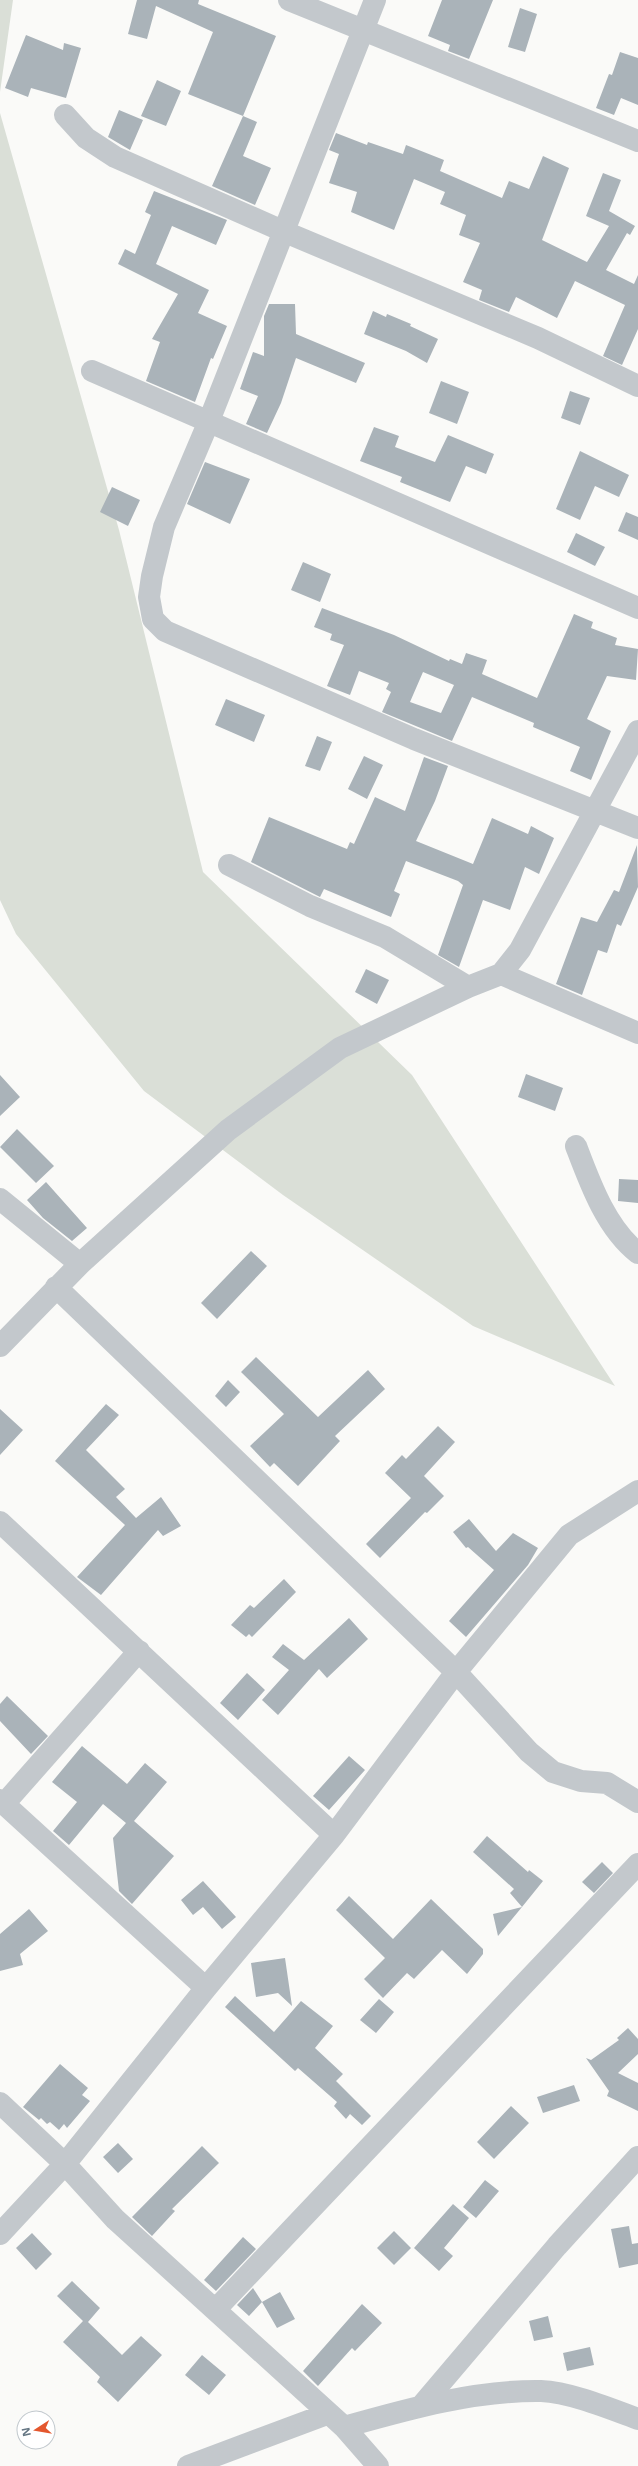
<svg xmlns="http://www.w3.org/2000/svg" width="638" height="2466" font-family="'Noto Sans',sans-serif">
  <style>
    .green { fill: #dadfd7 }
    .building { fill: #aab3b9; fill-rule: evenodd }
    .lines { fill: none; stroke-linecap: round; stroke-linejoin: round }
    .minor { stroke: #c3c8cc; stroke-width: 22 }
  </style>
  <rect width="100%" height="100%" fill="#fafaf8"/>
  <path class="green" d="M 0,0 L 13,0 L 0,92 Z
    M 0,113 L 119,530 L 203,872 L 412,1075 L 615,1386 L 473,1326 L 283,1195 L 144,1091 L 16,934 L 0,900 Z"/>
  <path class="building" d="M 137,0 L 199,0 L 198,4 L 276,36 L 243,116 L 188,94 L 213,32 L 156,6 L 147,39 L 128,34 Z
    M 442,0 L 493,0 L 469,59 L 448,51 L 450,45 L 428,36 Z
    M 520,8 L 537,14 L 525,52 L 508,47 Z
    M 26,35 L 63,50 L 64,43 L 81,48 L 66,98 L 31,88 L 28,97 L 5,88 Z
    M 620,52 L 638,58 L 638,105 L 621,98 L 614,115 L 596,108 L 609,74 L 612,75 Z
    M 157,80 L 181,91 L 166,126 L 141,116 Z
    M 119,110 L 143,120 L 130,150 L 108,137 Z
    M 243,116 L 257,122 L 243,156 L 271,168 L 255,205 L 212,186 Z
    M 336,133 L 367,145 L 368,142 L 403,154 L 406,145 L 444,160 L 440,171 L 502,198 L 509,181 L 529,189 L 543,156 L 569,168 L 542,240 L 587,262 L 609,226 L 586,216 L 603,173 L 621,180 L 609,211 L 635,226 L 630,235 L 627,233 L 606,270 L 634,284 L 638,275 L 638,329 L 622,365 L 603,356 L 625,305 L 575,281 L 557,318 L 516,297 L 509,312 L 479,300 L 482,290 L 463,282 L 480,243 L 459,235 L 466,215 L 440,204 L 445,192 L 414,179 L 394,230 L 351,212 L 357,192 L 329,183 L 339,154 L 329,150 Z
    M 154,191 L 227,220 L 216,245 L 172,226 L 156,264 L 209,290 L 198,313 L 227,326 L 213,359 L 211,358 L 195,402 L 146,381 L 160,342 L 152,339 L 178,294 L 118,264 L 125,249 L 135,254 L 151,215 L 145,212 Z
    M 269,304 L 295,304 L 296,334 L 365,363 L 356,383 L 296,358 L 281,403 L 267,433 L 246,424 L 258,396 L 240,389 L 253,352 L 264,356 L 264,316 Z
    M 373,311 L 386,317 L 387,314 L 411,324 L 410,326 L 438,339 L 427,363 L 406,351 L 364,334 Z
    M 441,381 L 469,392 L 457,424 L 429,413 Z
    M 570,391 L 590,398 L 580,425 L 561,418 Z
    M 374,427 L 399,436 L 395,447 L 435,462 L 448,435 L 494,454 L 486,474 L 466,466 L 450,502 L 400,482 L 402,477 L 360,461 Z
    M 580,451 L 629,475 L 619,497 L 595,486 L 580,520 L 556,509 Z
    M 205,462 L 250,479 L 230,524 L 187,504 Z
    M 112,487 L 140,500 L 128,526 L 100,512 Z
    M 626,512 L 638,517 L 638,540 L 618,531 Z
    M 576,533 L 605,547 L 595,566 L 567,552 Z
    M 303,562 L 331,574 L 320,602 L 291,590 Z
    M 322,608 L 394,635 L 449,661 L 450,659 L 462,664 L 466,653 L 487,660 L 482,674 L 537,698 L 574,614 L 593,622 L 591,628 L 617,638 L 615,645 L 638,649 L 636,680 L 607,676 L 587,719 L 611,731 L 591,780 L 570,771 L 580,747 L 533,727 L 534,723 L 472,697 L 452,741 L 382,712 L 391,692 L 386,689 L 389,683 L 359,671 L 350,695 L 327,686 L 344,645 L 330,640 L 332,634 L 314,627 ZM 423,672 L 454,685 L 441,713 L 410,702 Z
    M 226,699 L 265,715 L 254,742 L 215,725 Z
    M 317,736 L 332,742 L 320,771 L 305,766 Z
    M 364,756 L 383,765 L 367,799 L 348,789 Z
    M 424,757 L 448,766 L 435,801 L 416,841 L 473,864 L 492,818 L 528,834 L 531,826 L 554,838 L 539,874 L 525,867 L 510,910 L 483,900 L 459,967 L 438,955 L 463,885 L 458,881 L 406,861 L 394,891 L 400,894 L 391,917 L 324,889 L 320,897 L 251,862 L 269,817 L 347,849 L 350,842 L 354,844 L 375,797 L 405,811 Z
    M 637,845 L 638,887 L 621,926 L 617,924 L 607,953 L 598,950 L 582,995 L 556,984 L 581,917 L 597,922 L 614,890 L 619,892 Z
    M 366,969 L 389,980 L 377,1004 L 355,992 Z
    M 526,1074 L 563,1088 L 555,1111 L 518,1097 Z
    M 0,1075 L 20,1097 L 0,1116 Z
    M 17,1129 L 54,1166 L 36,1183 L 0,1147 Z
    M 619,1179 L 638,1180 L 638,1203 L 618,1201 Z
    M 46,1182 L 87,1228 L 72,1241 L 43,1218 L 27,1200 Z
    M 251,1251 L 267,1266 L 217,1319 L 201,1303 Z
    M 256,1357 L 318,1417 L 368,1370 L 385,1389 L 335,1436 L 340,1441 L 298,1486 L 274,1463 L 270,1467 L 250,1446 L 284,1414 L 241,1372 Z
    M 228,1380 L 240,1392 L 226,1407 L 215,1396 Z
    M 106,1404 L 119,1415 L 86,1450 L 125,1489 L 116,1497 L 136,1518 L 161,1497 L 181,1526 L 163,1536 L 158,1530 L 101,1595 L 77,1577 L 125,1525 L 55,1461 Z
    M 0,1409 L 23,1430 L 0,1455 Z
    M 438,1426 L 455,1442 L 424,1476 L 444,1496 L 427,1513 L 425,1512 L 380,1558 L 366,1544 L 411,1498 L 385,1473 L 402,1455 L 406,1459 Z
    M 469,1519 L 496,1551 L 513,1533 L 538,1548 L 528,1565 L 466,1637 L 449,1621 L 494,1570 L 468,1547 L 466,1548 L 453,1532 Z
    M 284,1579 L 296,1592 L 252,1637 L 249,1634 L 246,1637 L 231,1625 L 250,1605 L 254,1608 Z
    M 349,1618 L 368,1639 L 327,1678 L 319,1669 L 278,1715 L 262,1700 L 289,1670 L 272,1657 L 283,1644 L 304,1660 Z
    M 247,1673 L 265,1690 L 238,1720 L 220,1703 Z
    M 7,1696 L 48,1736 L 31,1754 L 0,1721 L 0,1704 Z
    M 82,1746 L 127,1784 L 145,1763 L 167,1782 L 134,1821 L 174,1856 L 132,1904 L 119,1891 L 113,1838 L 126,1823 L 103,1804 L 69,1845 L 53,1831 L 77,1802 L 52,1782 Z
    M 349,1756 L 365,1770 L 329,1810 L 313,1796 Z
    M 487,1836 L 528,1872 L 529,1870 L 543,1881 L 522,1907 L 510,1893 L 514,1889 L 473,1852 Z
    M 602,1862 L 613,1873 L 594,1893 L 582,1882 Z
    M 203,1881 L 236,1917 L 222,1929 L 203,1907 L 193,1915 L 181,1900 Z
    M 349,1896 L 393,1939 L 431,1899 L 483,1949 L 483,1954 L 467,1974 L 442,1950 L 414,1979 L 407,1973 L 383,1998 L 364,1979 L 385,1958 L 336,1910 Z
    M 522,1907 L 498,1936 L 493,1914 Z
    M 29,1909 L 48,1931 L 20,1954 L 23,1965 L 0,1971 L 0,1934 Z
    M 285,1958 L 292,2006 L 278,1993 L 256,1997 L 251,1963 Z
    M 235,1996 L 274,2032 L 301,2001 L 333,2026 L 315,2048 L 343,2074 L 336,2081 L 371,2116 L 362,2125 L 350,2114 L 346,2119 L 334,2106 L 337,2102 L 298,2068 L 295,2071 L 225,2007 Z
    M 379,1999 L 394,2012 L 376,2033 L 360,2020 Z
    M 628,2028 L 638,2039 L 638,2054 L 618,2073 L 638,2083 L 638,2111 L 607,2096 L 609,2091 L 586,2058 L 591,2060 L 619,2040 L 617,2038 Z
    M 60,2064 L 88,2088 L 82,2095 L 90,2101 L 67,2128 L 64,2124 L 59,2130 L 50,2122 L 47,2124 L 41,2118 L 39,2120 L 23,2107 Z
    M 574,2085 L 580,2101 L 543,2113 L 537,2097 Z
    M 511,2106 L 529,2123 L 494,2159 L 477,2142 Z
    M 118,2143 L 133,2159 L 118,2173 L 103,2157 Z
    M 202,2146 L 219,2163 L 172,2209 L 175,2211 L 152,2236 L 132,2217 Z
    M 485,2180 L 499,2191 L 476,2218 L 463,2207 Z
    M 453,2204 L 469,2218 L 444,2248 L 453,2256 L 439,2271 L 414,2248 Z
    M 629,2226 L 632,2244 L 638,2243 L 638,2264 L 619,2268 L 611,2229 Z
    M 394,2231 L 411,2248 L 394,2265 L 377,2248 Z
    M 32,2233 L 52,2254 L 36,2270 L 16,2248 Z
    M 243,2237 L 256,2249 L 216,2291 L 204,2280 Z
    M 72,2281 L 100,2308 L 88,2322 L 122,2355 L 141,2336 L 162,2355 L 118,2402 L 97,2382 L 100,2377 L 63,2342 L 83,2321 L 57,2296 Z
    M 253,2288 L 262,2302 L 249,2316 L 237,2305 Z
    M 280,2292 L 295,2319 L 277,2328 L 262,2302 Z
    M 362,2304 L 382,2323 L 355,2351 L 352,2348 L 318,2386 L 303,2371 Z
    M 548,2316 L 553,2337 L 534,2341 L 529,2321 Z
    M 590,2347 L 594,2365 L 567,2371 L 563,2353 Z
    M 202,2355 L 226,2375 L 209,2395 L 185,2375 Z"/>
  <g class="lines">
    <path class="minor" d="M 289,0 L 638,141
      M 375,0 L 209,421 L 164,527 L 152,576 L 149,597 L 153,619 L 165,631 L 414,739 L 638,828
      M 65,115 L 86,138 L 115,157 L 285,232 L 538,338 L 638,386
      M 92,371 L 638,608
      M 229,865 L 310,906 L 385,937 L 468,987
      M 501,974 L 638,1033
      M 576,1146 C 590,1183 606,1228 638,1253
      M 0,1199 L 80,1264
      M 56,1287 L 456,1672 L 529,1752 L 553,1772 L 581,1781 L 607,1783 L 638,1802
      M 0,1346 L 80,1264 L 228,1130 L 340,1048 L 468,987 L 501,974 L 520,950 L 638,731
      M 0,1522 L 334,1835
      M 0,1800 L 206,1988
      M 4,1804 L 139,1651
      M 0,2103 L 65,2164 L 115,2219 L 344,2427 L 378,2466
      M 0,2234 L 65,2164 L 206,1988 L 334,1835 L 456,1672 L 569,1535 L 638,1491
      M 216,2309 L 638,1864
      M 422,2405 L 557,2246 L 638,2157
      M 344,2427 C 408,2409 475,2390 541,2391 C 570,2392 611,2409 638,2419
      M 188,2466 L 327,2414"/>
  </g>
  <g transform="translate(36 2430) rotate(258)"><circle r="19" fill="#ffffff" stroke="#c1c8cd"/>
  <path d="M0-3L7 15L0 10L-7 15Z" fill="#e4572e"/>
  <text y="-6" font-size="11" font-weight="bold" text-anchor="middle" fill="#657683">N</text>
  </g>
</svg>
